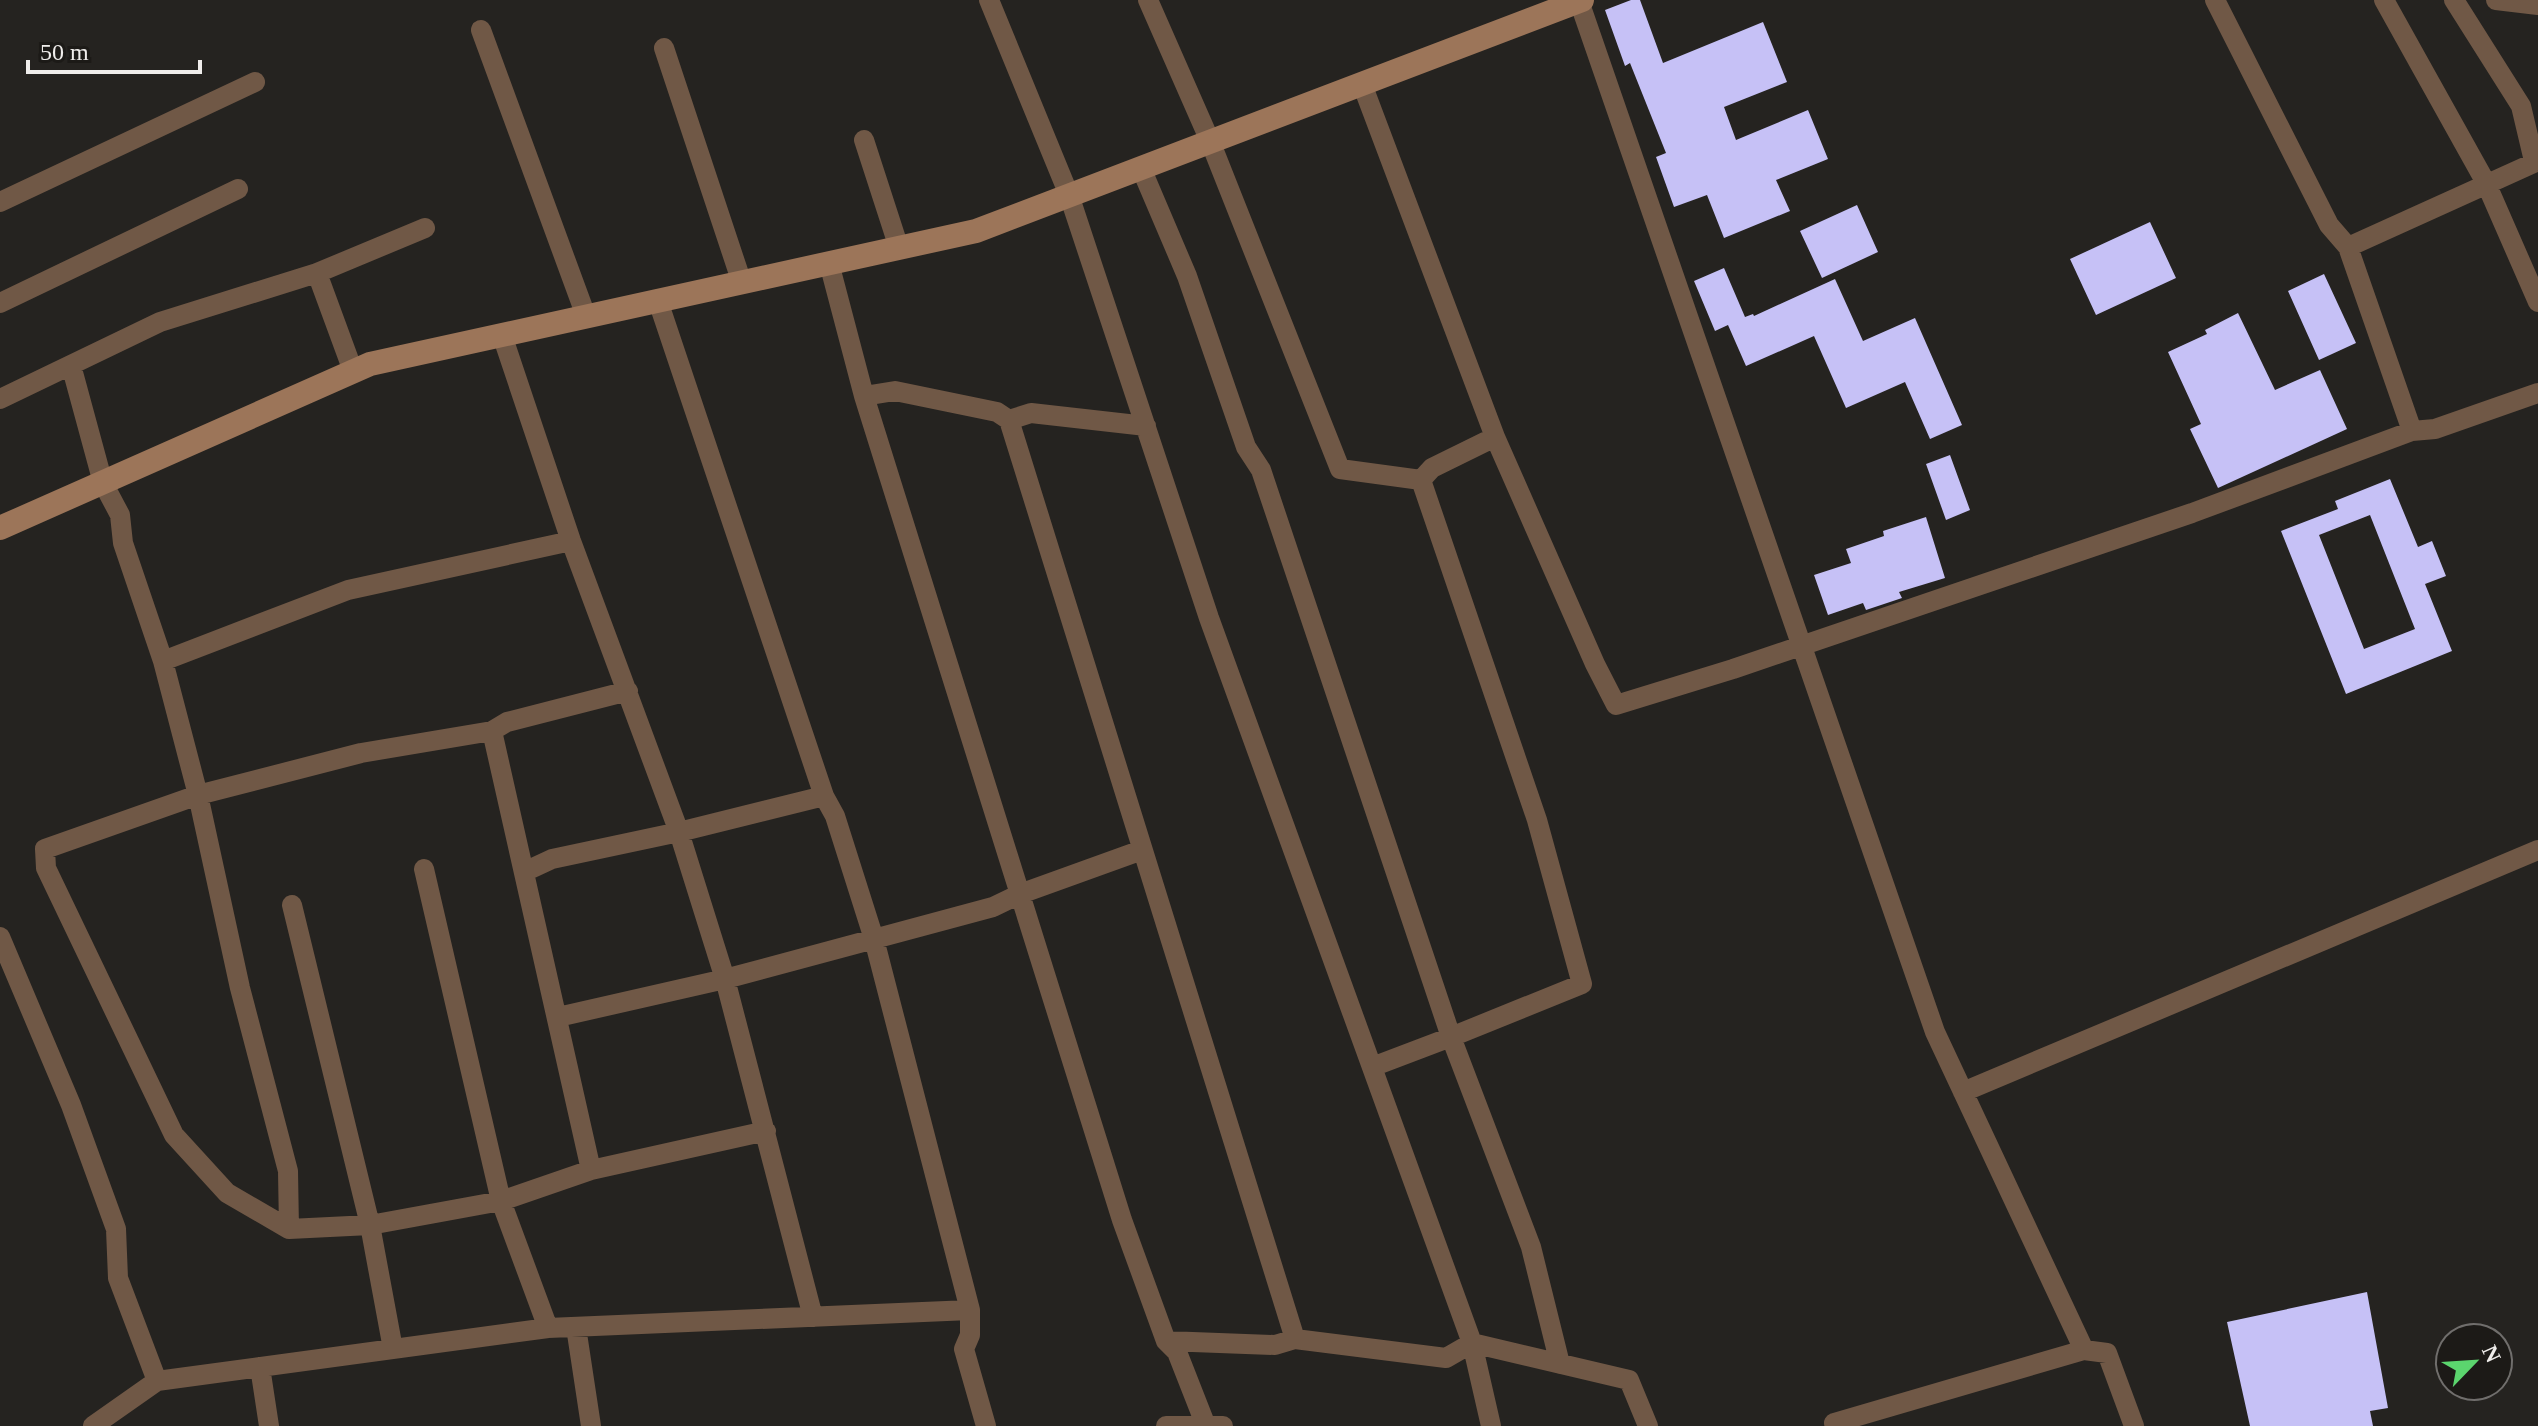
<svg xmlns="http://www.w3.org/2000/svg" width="2538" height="1426" font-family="Georgia,serif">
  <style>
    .building { fill: #c6c1f6; fill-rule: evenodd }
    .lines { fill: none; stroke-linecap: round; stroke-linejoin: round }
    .street { stroke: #705846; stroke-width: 20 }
    .secondary { stroke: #9c7559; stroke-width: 24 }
  </style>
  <rect width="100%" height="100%" fill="#252320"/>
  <path class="building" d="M 1631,0 L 1640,0 L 1663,63 L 1763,22 L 1787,82 L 1724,107 L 1736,140 L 1808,110 L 1828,159 L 1776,180 L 1790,211 L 1724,238 L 1707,195 L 1674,207 L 1656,157 L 1666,153 L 1630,63 L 1625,66 L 1605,10 Z
    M 1857,205 L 1878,252 L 1822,278 L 1800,231 Z
    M 2150,222 L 2176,278 L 2096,315 L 2070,259 Z
    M 1724,268 L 1745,317 L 1753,314 L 1754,316 L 1835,279 L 1863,341 L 1915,318 L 1962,425 L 1930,439 L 1905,382 L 1846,408 L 1814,336 L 1746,366 L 1728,325 L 1715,331 L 1694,281 Z
    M 2324,274 L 2356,343 L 2319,360 L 2288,291 Z
    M 2238,313 L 2275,390 L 2320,370 L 2347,429 L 2218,488 L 2190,429 L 2201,424 L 2168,352 L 2207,334 L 2205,330 Z
    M 1950,455 L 1970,510 L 1946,520 L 1926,464 Z
    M 2390,479 L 2418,547 L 2432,541 L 2446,576 L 2425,584 L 2452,651 L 2346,694 L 2281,531 L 2338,509 L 2335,501 ZM 2370,515 L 2415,629 L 2364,649 L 2319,535 Z
    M 1926,517 L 1945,578 L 1899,592 L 1902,598 L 1866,610 L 1863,603 L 1828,615 L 1814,575 L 1851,563 L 1846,549 L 1884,536 L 1883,531 Z
    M 2367,1292 L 2388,1408 L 2370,1411 L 2373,1426 L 2250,1426 L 2227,1322 Z"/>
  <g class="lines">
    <path class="street" d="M 989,0 L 1069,195 L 1209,618 L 1472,1343 L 1629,1380 L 1648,1426
      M 1148,0 L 1210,141 L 1340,469 L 1421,480
      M 2215,0 L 2329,225 L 2348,247 L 2412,431 L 2435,429 L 2538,393
      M 2384,0 L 2486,183 L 2538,302
      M 2454,0 L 2521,106 L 2534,161
      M 2496,0 L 2538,5
      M 1579,1 L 1935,1032 L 2084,1350
      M 481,30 L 586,316
      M 664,48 L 742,283
      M 1362,84 L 1495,437 L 1595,664 L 1616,705 L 1733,669 L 2192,513 L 2412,431
      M 864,140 L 899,248
      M 1141,168 L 1187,276 L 1246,447 L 1261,470 L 1451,1037 L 1582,984 L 1537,820 L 1421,480
      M 0,202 L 255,82
      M 2348,247 L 2538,161
      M 829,263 L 864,396 L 1122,1220 L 1166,1341 L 1177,1352 L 1206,1426
      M 317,273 L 353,371
      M 658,301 L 824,796 L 835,816 L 874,939 L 970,1310 L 970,1335 L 964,1349 L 986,1426
      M 0,303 L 238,189
      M 502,335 L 571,541 L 679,832 L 725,979 L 813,1317
      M 71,365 L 103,483 L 120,515 L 123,543 L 163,661 L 198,795 L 240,988 L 288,1171 L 289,1229 L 370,1225 L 501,1201 L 591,1170 L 766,1131
      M 864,396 L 895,391 L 997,412 L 1009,420 L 1295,1339
      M 0,399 L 160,322 L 317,273 L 425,228
      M 1009,420 L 1031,413 L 1146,426
      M 1421,480 L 1432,468 L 1495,437
      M 163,661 L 348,590 L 571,541
      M 492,731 L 591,1170
      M 424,869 L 501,1201 L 548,1328
      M 524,872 L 552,859 L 679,832 L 824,796
      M 292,905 L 370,1225 L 393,1349
      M 0,937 L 71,1105 L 116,1229 L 118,1278 L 157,1381
      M 558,1017 L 725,979 L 993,907 L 1020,894 L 1142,850
      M 1372,1067 L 1451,1037 L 1531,1247 L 1560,1364
      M 1963,1092 L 2538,850
      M 289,1229 L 227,1193 L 174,1135 L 46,868 L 45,849 L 198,795 L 361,753 L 492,731 L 507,722 L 628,691
      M 576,1327 L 591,1426
      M 1166,1341 L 1275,1345 L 1295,1339 L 1446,1358 L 1472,1343 L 1491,1426
      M 260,1367 L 269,1426
      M 93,1426 L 157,1381 L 548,1328 L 970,1310
      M 1166,1426 L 1223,1426
      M 1835,1426 L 1834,1423 L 2084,1350 L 2107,1353 L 2134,1426"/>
    <path class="secondary" d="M 0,528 L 370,364 L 976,231 L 1582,0"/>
  </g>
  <g transform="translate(2474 1362) rotate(65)"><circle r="38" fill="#1c1a17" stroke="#706e6c" stroke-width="2"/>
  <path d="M0-6L14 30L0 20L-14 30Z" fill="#5bd56e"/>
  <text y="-12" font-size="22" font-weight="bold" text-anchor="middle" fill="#efedeb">N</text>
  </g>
  <path d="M28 60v12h172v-12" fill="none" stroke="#efedeb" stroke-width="4"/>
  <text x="40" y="60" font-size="24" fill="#efedeb" stroke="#1c1a17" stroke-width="6" paint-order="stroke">50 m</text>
</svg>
